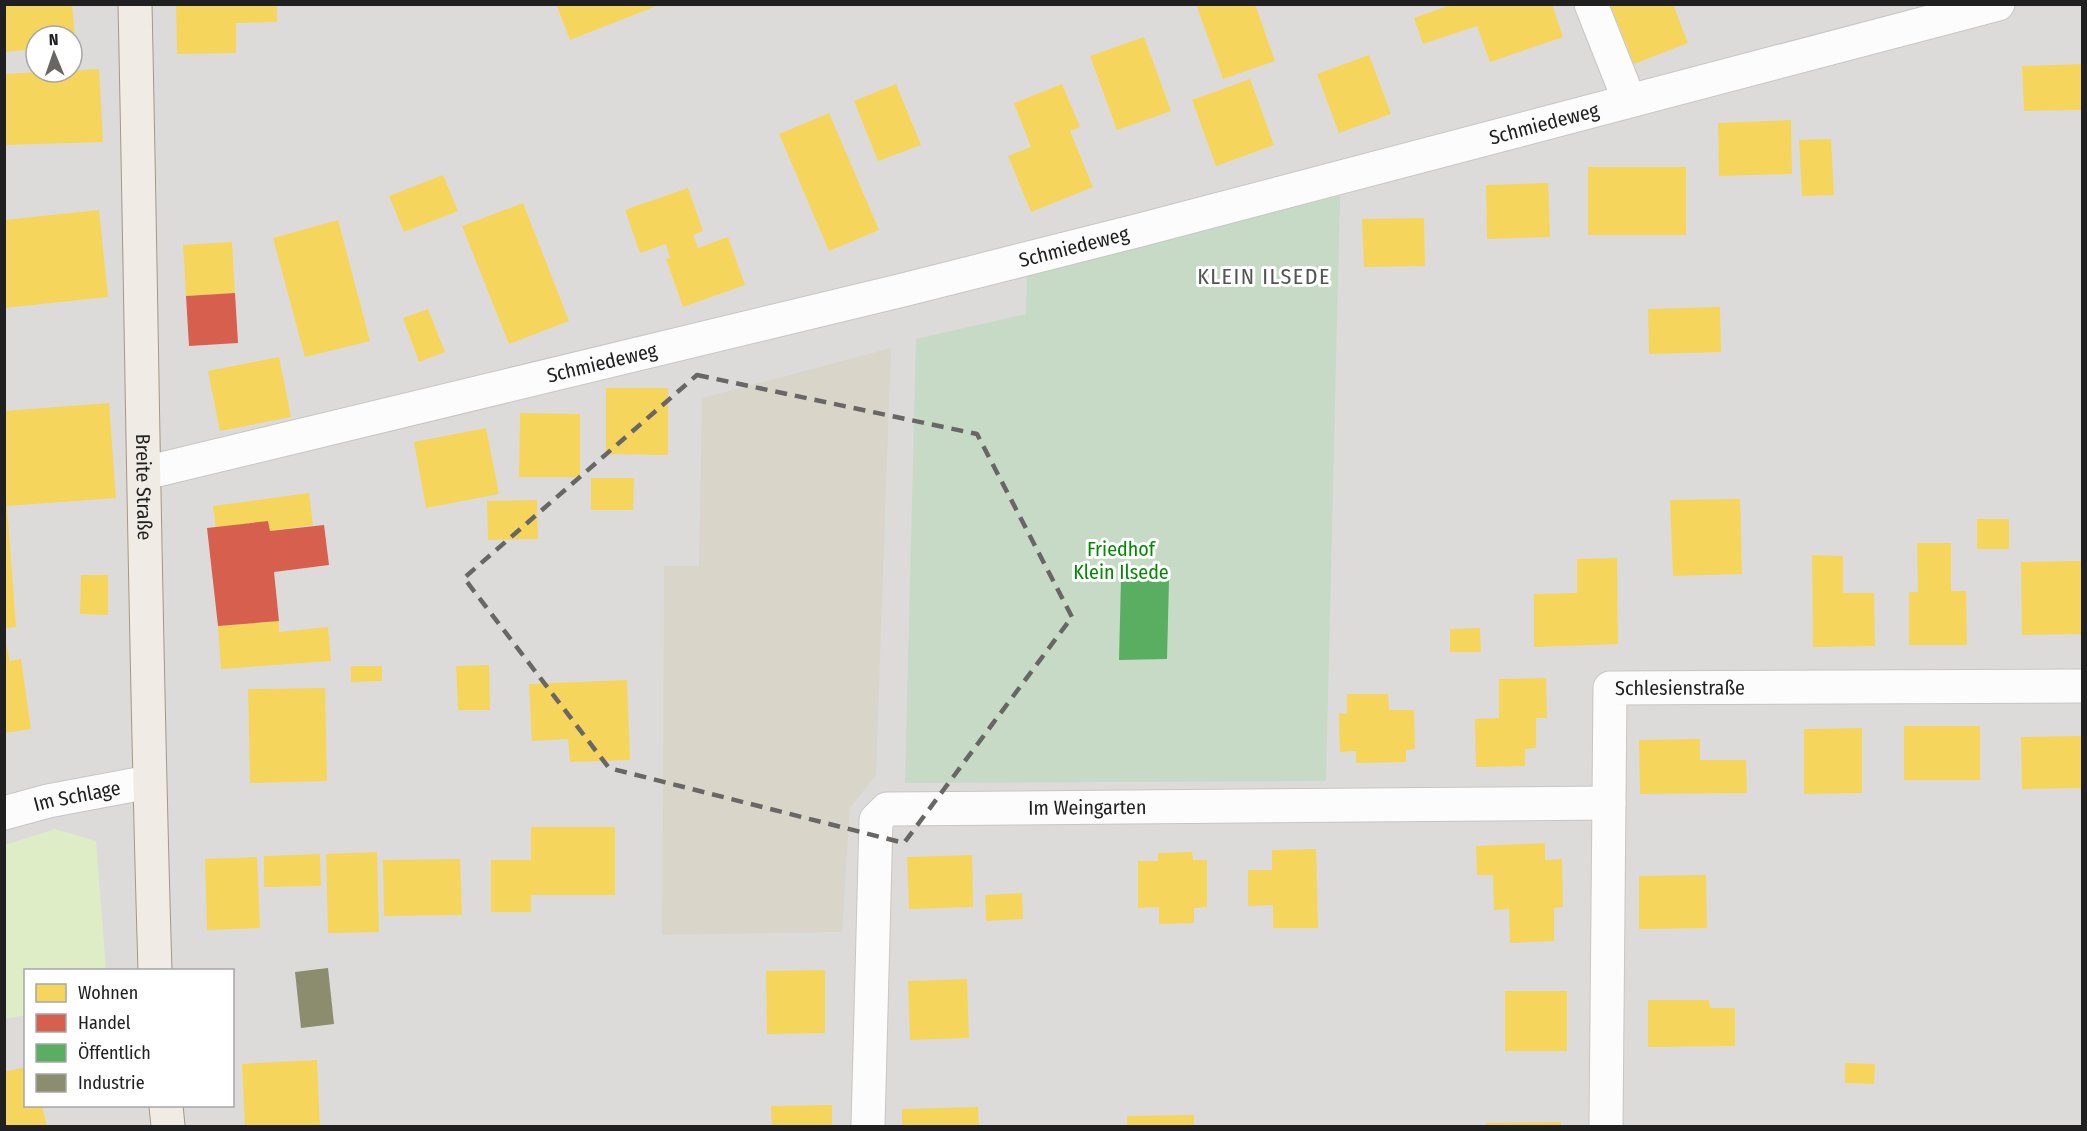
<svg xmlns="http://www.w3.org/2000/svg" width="2087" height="1131" font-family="'Fira Sans Condensed',sans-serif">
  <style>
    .residential { fill: #dddbda; fill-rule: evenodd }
    .religious { fill: #dcdbda }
    .construction { fill: #d9d6c9 }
    .grass { fill: #deedc5 }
    .cemetery { fill: #c6dac5 }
    .homes { fill: #f6d55c }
    .shops { fill: #d6604d }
    .public { fill: #5aae61 }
    .industry { fill: #8c8c6e }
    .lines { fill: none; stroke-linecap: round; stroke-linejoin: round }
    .street-casing { stroke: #c7c6c4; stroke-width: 35 }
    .primary-casing { stroke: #a59784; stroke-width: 35 }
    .street { stroke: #fcfcfc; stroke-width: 33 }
    .primary { stroke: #f1ebe5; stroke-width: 33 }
    .marked { fill: none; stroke: #686766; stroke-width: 4.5; stroke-dasharray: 12 8; stroke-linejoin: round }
    .labels { text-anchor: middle; stroke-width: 6; stroke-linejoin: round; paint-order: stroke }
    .street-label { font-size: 20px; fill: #202020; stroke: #fff }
    .park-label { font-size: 20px; fill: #038804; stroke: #fff }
    .quarter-label { font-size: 22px; letter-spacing: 1.5px; fill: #535353; stroke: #fff }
  </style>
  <rect width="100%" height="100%" fill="#eeebe8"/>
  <path class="residential" d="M 5,5 L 2082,5 L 2082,1126 L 5,1126 ZM 36,36 L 72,36 L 72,72 L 36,72 ZM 26,970 L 232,970 L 232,1106 L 26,1106 Z"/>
  <path class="religious" d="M 1027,270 L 1026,314 L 916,339 L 917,297 Z
    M 891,302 L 891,348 L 702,398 L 703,347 Z"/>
  <path class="construction" d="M 891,348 L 876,775 L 850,808 L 842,932 L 662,935 L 664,566 L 699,566 L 702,398 Z"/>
  <path class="grass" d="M 55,829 L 96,841 L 106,970 L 26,970 L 25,1015 L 5,1019 L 5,845 Z"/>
  <path class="cemetery" d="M 1340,196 L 1326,781 L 905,783 L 916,339 L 1026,314 L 1027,270 Z"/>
  <path class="homes" d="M 4,4 L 72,4 L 76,46 L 72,46 L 72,36 L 36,36 L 36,49 L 4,52 Z
    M 176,4 L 277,4 L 277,22 L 236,23 L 236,53 L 177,54 Z
    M 556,4 L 659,4 L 659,5 L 570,40 Z
    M 1196,4 L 1255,4 L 1275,61 L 1223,79 Z
    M 1453,4 L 1552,4 L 1563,37 L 1490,62 L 1477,26 L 1423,44 L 1414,18 Z
    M 1610,4 L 1673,4 L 1688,43 L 1634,64 Z
    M 1144,37 L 1171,111 L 1117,130 L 1090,56 Z
    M 1369,55 L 1391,114 L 1339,133 L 1317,74 Z
    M 2082,64 L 2082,110 L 2024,111 L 2022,66 Z
    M 99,69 L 103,142 L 4,145 L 4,74 Z
    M 1250,79 L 1274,145 L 1216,166 L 1192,100 Z
    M 896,84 L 921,145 L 878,161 L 854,101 Z
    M 1062,84 L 1080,127 L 1070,131 L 1093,187 L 1031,212 L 1008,156 L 1031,147 L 1014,103 Z
    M 829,113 L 879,230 L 829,251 L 779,134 Z
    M 1791,120 L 1792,174 L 1719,176 L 1718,123 Z
    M 1831,139 L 1834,195 L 1802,196 L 1799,140 Z
    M 1588,167 L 1686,167 L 1686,235 L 1588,235 Z
    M 443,175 L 458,211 L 404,232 L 389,196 Z
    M 1548,183 L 1550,237 L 1487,239 L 1486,185 Z
    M 688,188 L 703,231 L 693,235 L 698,248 L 728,237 L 745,285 L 683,307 L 666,259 L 670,258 L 666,244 L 640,253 L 625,210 Z
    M 523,203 L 569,321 L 509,344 L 462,226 Z
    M 99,210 L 108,297 L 4,308 L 4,220 Z
    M 1424,218 L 1425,266 L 1364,267 L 1362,219 Z
    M 338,220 L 370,341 L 305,357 L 273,238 Z
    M 232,242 L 235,293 L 186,296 L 183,245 Z
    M 1720,307 L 1721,352 L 1649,354 L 1648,309 Z
    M 428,309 L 445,352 L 419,362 L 403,318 Z
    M 279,357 L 291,417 L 220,431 L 208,371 Z
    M 606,388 L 668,388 L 668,455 L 606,454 Z
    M 109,403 L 116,498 L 7,506 L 16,627 L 4,628 L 4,411 Z
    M 520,413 L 580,414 L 580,477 L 519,477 Z
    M 486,428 L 499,494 L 426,508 L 414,442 Z
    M 591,478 L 634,478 L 633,510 L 591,510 Z
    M 309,493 L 313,525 L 270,531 L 268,521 L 216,528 L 213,506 Z
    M 1740,499 L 1742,574 L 1673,576 L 1670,500 Z
    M 537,500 L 538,539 L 488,540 L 487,501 Z
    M 1977,519 L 2009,519 L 2009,549 L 1977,549 Z
    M 1917,543 L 1951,543 L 1951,591 L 1966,591 L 1967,645 L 1909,645 L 1909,592 L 1918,592 Z
    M 1812,555 L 1843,556 L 1843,593 L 1874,593 L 1875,646 L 1813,647 Z
    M 1617,558 L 1618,644 L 1534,647 L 1534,594 L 1577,593 L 1577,559 Z
    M 2082,561 L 2082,634 L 2022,635 L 2021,562 Z
    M 81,575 L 108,575 L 108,615 L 80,614 Z
    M 279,621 L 279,632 L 328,627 L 331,661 L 221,669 L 218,626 Z
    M 1480,628 L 1481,652 L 1450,652 L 1450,629 Z
    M 4,635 L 10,661 L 21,659 L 31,729 L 4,733 Z
    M 489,665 L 490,710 L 458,710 L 456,666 Z
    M 351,666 L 382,666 L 382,681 L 351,682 Z
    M 1546,678 L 1547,718 L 1536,718 L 1536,748 L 1525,749 L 1525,766 L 1476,767 L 1475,719 L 1499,718 L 1499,679 Z
    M 627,680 L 630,760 L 570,762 L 568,739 L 532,741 L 529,684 Z
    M 325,688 L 327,781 L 250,783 L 248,689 Z
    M 1347,694 L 1388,694 L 1389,710 L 1414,710 L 1415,749 L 1406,750 L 1406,762 L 1356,763 L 1356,751 L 1340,752 L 1339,713 L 1347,714 Z
    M 1904,726 L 1980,726 L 1980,780 L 1904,780 Z
    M 1862,728 L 1862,793 L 1804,794 L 1804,729 Z
    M 2082,736 L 2082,788 L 2022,789 L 2021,737 Z
    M 1700,739 L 1700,760 L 1746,760 L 1747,793 L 1640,794 L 1639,740 Z
    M 531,827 L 615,827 L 615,895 L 531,895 L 531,912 L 491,912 L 491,860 L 531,860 Z
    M 1545,843 L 1545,860 L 1562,859 L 1563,907 L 1554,908 L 1554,941 L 1510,943 L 1509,909 L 1494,910 L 1493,875 L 1477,875 L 1476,846 Z
    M 1316,849 L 1318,928 L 1273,928 L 1273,905 L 1248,906 L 1248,870 L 1272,870 L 1272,850 Z
    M 377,852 L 379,932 L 328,933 L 326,854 Z
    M 1192,852 L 1193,860 L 1207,860 L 1207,907 L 1194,908 L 1194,923 L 1159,924 L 1159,907 L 1138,908 L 1138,861 L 1158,861 L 1158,853 Z
    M 320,854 L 321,886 L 264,887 L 264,856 Z
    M 972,855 L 973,907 L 909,909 L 907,857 Z
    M 257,857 L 260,928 L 207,930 L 205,859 Z
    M 460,859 L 462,915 L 384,916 L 383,860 Z
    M 1706,875 L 1707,928 L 1639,929 L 1639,876 Z
    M 1022,893 L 1023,919 L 986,921 L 985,895 Z
    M 825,970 L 825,1033 L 767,1034 L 766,971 Z
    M 967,979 L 969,1038 L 910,1040 L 908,981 Z
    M 1505,991 L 1567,991 L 1567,1051 L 1505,1051 Z
    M 1648,1000 L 1709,1000 L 1710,1008 L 1735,1008 L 1735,1046 L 1648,1047 Z
    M 317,1060 L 320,1126 L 245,1126 L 242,1064 Z
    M 1845,1063 L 1875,1064 L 1874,1084 L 1845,1083 Z
    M 26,1067 L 26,1106 L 42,1106 L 47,1126 L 4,1126 L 4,1072 Z
    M 832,1105 L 832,1126 L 772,1126 L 771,1106 Z
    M 978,1107 L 979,1126 L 902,1126 L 902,1109 Z
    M 1194,1115 L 1194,1126 L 1127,1126 L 1127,1116 Z
    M 1561,1122 L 1561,1126 L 1486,1126 L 1486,1123 Z"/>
  <path class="shops" d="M 235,293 L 238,343 L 189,346 L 186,296 Z
    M 268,521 L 270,531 L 324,525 L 329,565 L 274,572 L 279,621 L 218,626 L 207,528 Z"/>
  <path class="public" d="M 1121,579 L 1169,580 L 1167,659 L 1119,660 Z"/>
  <path class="industry" d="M 328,968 L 334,1024 L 301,1028 L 295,972 Z"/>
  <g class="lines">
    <defs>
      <g id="street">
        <path d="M 1591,4 L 1629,100"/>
        <path id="s1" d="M 145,473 L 903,290 L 1140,230 L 1998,4"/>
        <path id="s2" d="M 4,813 L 48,801 L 149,782"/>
        <path id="s3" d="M 868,1126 L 876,820 L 887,809 L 1609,803"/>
        <path id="s4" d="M 1606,1126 L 1610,688 L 2082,686"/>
      </g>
      <g id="primary">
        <path id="s5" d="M 135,4 C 142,327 145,649 155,970"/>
        <path d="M 166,1106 L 168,1126"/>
      </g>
    </defs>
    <use href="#street" class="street-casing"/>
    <use href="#primary" class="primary-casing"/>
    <use href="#street" class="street"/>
    <use href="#primary" class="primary"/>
  </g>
  <path class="marked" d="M 697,375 L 977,434 L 1072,617 L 904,843 L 609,768 L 464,578 Z"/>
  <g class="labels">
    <g class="street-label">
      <text dy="7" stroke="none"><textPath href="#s1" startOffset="1442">Schmiedeweg</textPath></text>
      <text dy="7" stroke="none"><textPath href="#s1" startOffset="956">Schmiedeweg</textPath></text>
      <text dy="7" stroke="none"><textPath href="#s1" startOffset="470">Schmiedeweg</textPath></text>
      <text dy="7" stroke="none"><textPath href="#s5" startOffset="483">Breite Straße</textPath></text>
      <text dy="7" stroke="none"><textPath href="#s4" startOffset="508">Schlesienstraße</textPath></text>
      <text dy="7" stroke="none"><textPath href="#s2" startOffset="75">Im Schlage</textPath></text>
      <text dy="7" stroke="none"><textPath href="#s3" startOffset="522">Im Weingarten</textPath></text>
    </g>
    <g class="park-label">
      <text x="1121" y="556">Friedhof<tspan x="1121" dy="23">Klein Ilsede</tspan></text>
    </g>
    <g class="quarter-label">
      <text x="1264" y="284">KLEIN ILSEDE</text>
    </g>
  </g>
  <rect width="2087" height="1131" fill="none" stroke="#202020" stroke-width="12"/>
  <rect x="24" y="969" width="210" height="138" fill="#ffffff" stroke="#a6a6a6" stroke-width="1.5"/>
  <rect x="36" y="984" width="30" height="18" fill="#f6d55c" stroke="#a6a6a6" stroke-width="1.5"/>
  <text x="78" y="999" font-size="18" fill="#202020">Wohnen</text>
  <rect x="36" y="1014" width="30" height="18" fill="#d6604d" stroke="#a6a6a6" stroke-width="1.5"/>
  <text x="78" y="1029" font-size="18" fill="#202020">Handel</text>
  <rect x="36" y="1044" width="30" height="18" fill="#5aae61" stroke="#a6a6a6" stroke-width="1.5"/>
  <text x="78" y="1059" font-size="18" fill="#202020">Öffentlich</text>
  <rect x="36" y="1074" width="30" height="18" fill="#8c8c6e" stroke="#a6a6a6" stroke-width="1.5"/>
  <text x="78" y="1089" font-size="18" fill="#202020">Industrie</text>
  <g transform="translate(54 54) rotate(358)"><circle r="28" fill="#ffffff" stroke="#a6a6a6" stroke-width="1.5"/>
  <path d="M0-4.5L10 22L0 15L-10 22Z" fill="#686766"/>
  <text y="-9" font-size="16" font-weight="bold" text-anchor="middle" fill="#202020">N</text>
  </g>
</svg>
